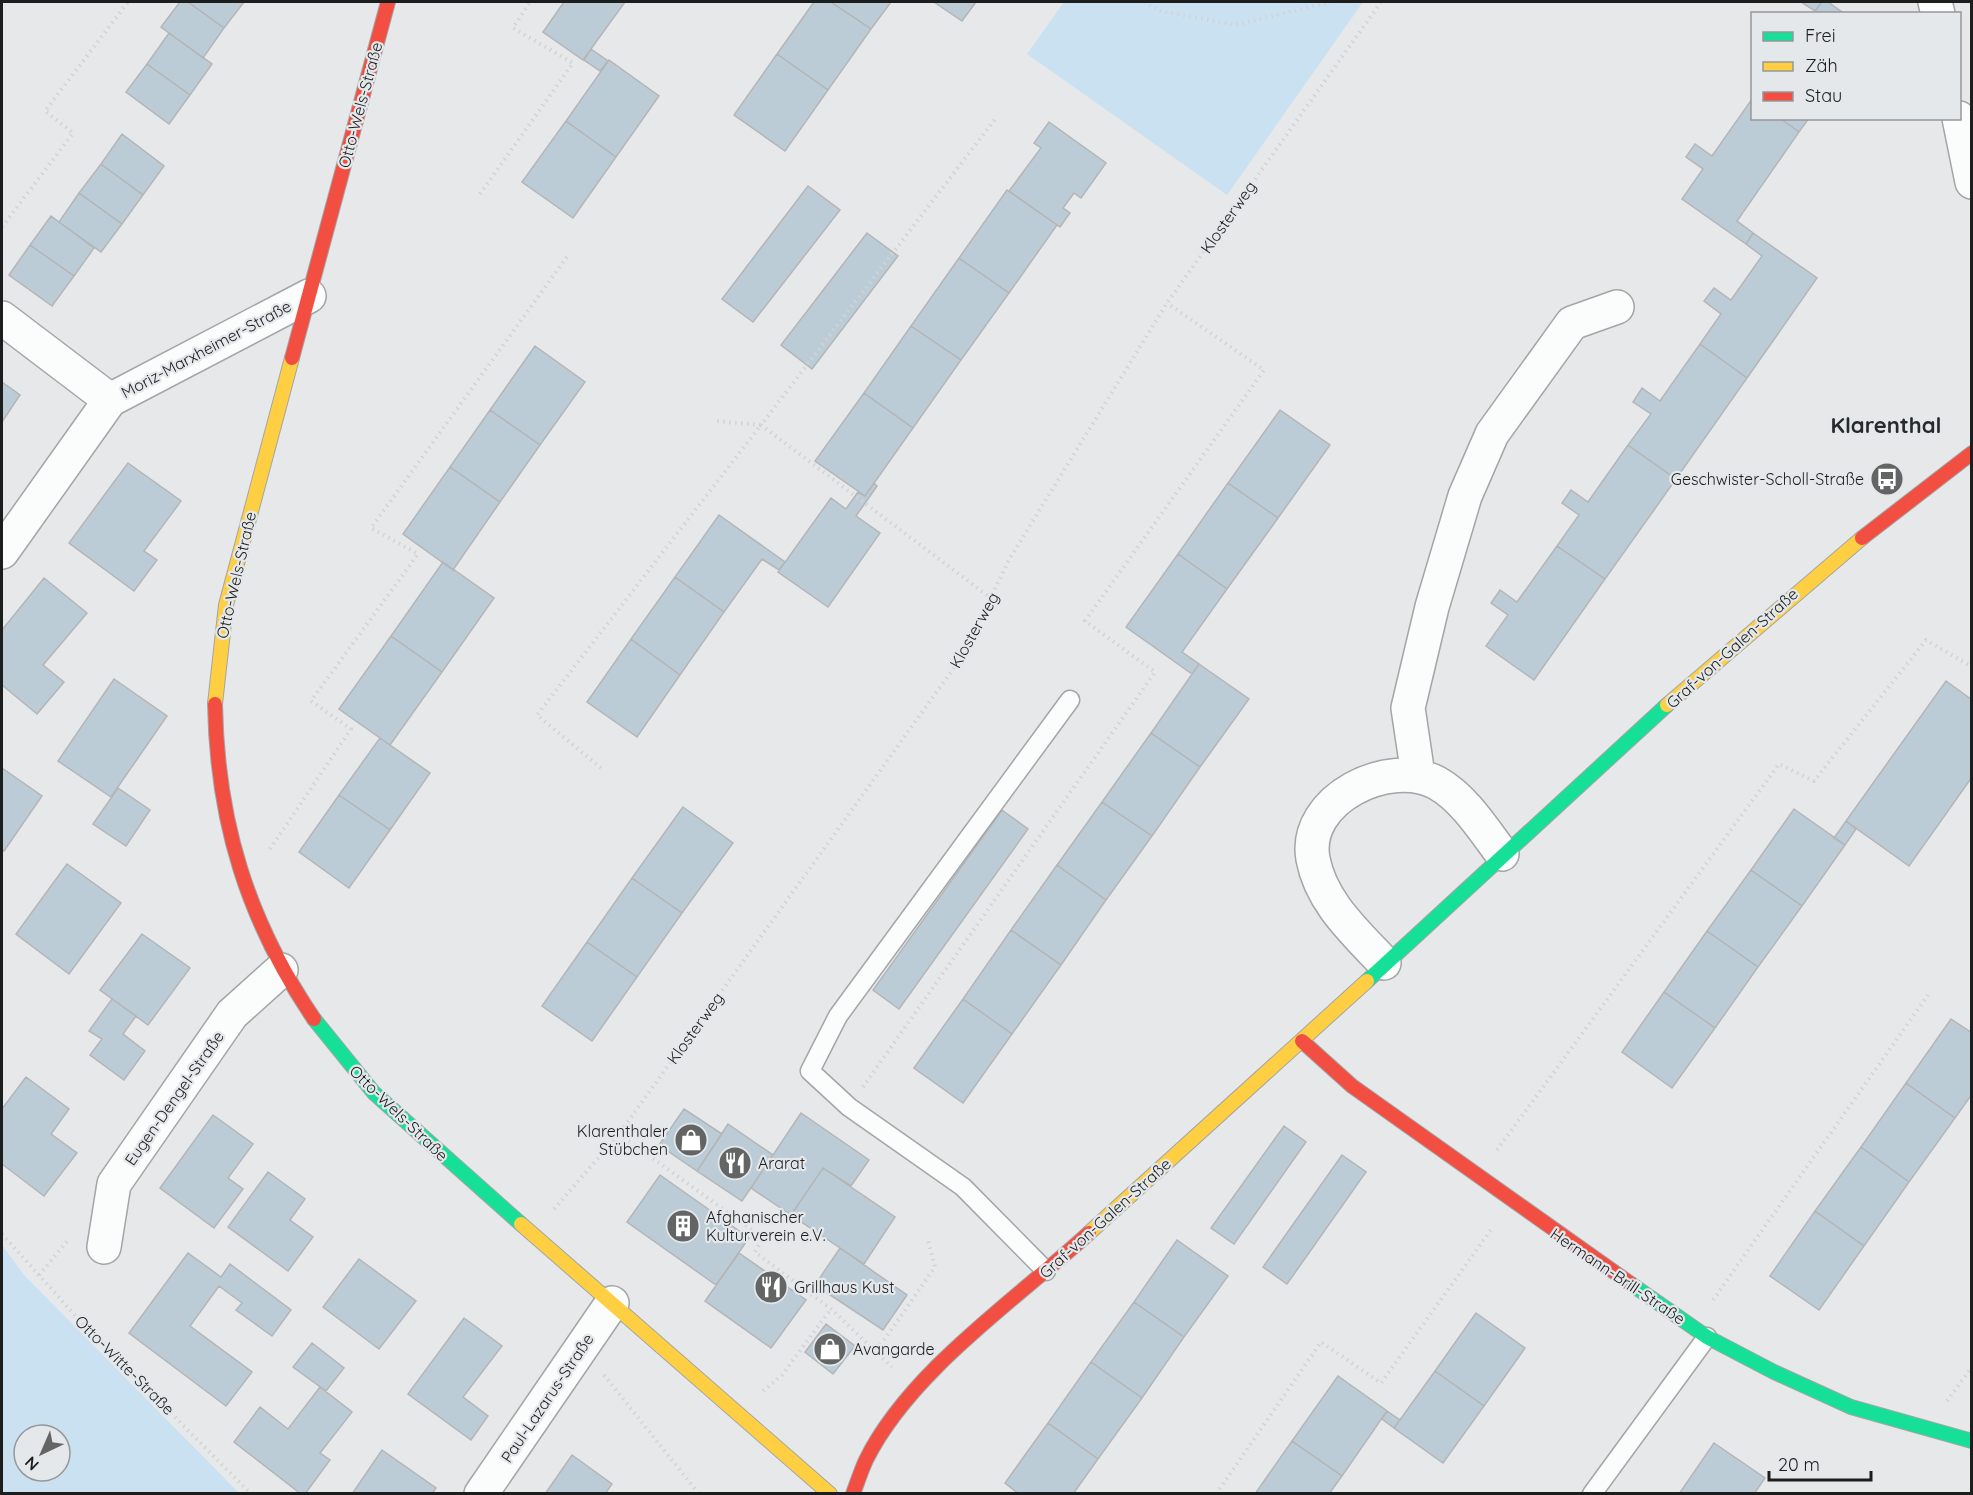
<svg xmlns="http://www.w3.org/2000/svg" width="1973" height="1495" font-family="Quicksand,sans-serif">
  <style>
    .green { fill: #cae1f1; fill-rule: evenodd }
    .building { fill: #bcccd7; stroke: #b3b5b6; stroke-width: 1.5 }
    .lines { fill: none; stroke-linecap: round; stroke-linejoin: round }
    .lane-casing { stroke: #a3a5a6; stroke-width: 21 }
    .street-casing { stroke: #a3a5a6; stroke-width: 36 }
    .fast-casing { stroke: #a3a5a6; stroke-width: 16 }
    .slow-casing { stroke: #a3a5a6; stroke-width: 16 }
    .jam-casing { stroke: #a3a5a6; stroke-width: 16 }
    .path { stroke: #d2d3d4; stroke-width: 4; stroke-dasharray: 1.5 4.5; stroke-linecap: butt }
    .lane { stroke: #fbfcfc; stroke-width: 18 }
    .street { stroke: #fbfcfc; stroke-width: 33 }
    .fast { stroke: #16e098; stroke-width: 14 }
    .slow { stroke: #ffcf43; stroke-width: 14 }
    .jam { stroke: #f24e42; stroke-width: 14 }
    .labels { text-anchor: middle; stroke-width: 4.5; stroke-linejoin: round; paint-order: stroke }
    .street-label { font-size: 16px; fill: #1c1e1e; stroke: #e5e8eb }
    .poi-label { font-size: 16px; fill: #1c1e1e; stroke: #e5e8eb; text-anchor: start }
    .district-label { font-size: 22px; font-weight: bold; fill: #272a2c; stroke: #e5e8eb }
  </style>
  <rect width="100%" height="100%" fill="#e6e8ea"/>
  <path class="green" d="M 1064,2 L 1363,2 L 1227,195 L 1027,54 Z
    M 2,1245 L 24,1275 L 239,1493 L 2,1493 ZM 24,1435 L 60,1435 L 60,1471 L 24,1471 Z"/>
  <path class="building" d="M 180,2 L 188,2 L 224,28 L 203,58 L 161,27 Z
    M 188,2 L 244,2 L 224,28 Z
    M 564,2 L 625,2 L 583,60 L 543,32 Z
    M 814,2 L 831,2 L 871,29 L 828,90 L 777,54 Z
    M 831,2 L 891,2 L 871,29 Z
    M 934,2 L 976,2 L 962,21 Z
    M 1801,2 L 1822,2 L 1815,11 Z
    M 1822,2 L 1828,2 L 1845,14 L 1813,14 Z
    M 169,33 L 212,64 L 190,95 L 147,64 Z
    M 591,49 L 608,61 L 600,71 L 584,60 Z
    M 777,54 L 828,90 L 785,151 L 734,115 Z
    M 609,60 L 659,96 L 616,157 L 566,121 Z
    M 147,64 L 190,95 L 169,124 L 126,92 Z
    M 1752,99 L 1752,118 L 1780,118 L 1799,132 L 1737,221 L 1753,233 L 1746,244 L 1682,199 L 1703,169 L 1686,157 L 1695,144 L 1712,156 Z
    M 1780,118 L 1809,118 L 1799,132 Z
    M 566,121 L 616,157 L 573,218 L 522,182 Z
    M 1049,122 L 1106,163 L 1081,198 L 1074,193 L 1063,208 L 1070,213 L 1060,227 L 1009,191 L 1041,148 L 1034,143 Z
    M 122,134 L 164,166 L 143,195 L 101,164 Z
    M 101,164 L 143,195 L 122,224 L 79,193 Z
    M 808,186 L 840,210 L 753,322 L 722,299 Z
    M 1007,190 L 1057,225 L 1009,293 L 959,258 Z
    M 79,193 L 122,224 L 101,252 L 59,222 Z
    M 51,216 L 94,248 L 74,276 L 30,245 Z
    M 867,233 L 898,256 L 812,369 L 781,345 Z
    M 1753,233 L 1817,278 L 1747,378 L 1700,344 L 1721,314 L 1704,301 L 1714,288 L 1731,300 L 1762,256 L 1746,244 Z
    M 30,245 L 74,276 L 52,306 L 9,275 Z
    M 959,258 L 1009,293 L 961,360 L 911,326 Z
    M 911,326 L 961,360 L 913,428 L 864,393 Z
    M 1700,344 L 1747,378 L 1676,479 L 1628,445 L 1651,414 L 1633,402 L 1642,388 L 1660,401 Z
    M 535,346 L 585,382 L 540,445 L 490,410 Z
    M 2,382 L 20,395 L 2,422 Z
    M 864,393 L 913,428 L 865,496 L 815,461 Z
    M 490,410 L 540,445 L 500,502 L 450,467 Z
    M 1280,410 L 1330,445 L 1278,518 L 1228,483 Z
    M 1628,445 L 1676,479 L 1605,579 L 1557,546 L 1579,515 L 1562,503 L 1571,490 L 1588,502 Z
    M 128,463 L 181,501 L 144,551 L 157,560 L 134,591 L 69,543 Z
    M 450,467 L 500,502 L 453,570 L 403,534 Z
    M 874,483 L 877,486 L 856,516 L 880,533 L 828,607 L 778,572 L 831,498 L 846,509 L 858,492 L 865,496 Z
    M 1228,483 L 1278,518 L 1227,589 L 1178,554 Z
    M 719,515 L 785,562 L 779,570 L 762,559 L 724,612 L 675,577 Z
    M 1557,546 L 1605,579 L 1534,680 L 1486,646 L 1508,615 L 1491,603 L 1500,590 L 1517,602 Z
    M 1178,554 L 1227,589 L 1182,652 L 1199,664 L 1192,674 L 1126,627 Z
    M 443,562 L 494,598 L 442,672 L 391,636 Z
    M 675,577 L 724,612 L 680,675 L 631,639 Z
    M 44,578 L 87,613 L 43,665 L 64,682 L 37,714 L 2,685 L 2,630 Z
    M 391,636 L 442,672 L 390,745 L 339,709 Z
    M 631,639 L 680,675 L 637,737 L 587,702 Z
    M 1199,664 L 1249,699 L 1200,767 L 1151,733 Z
    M 114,679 L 167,716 L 111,797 L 58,761 Z
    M 1946,681 L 1972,700 L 1972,777 L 1909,866 L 1846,821 Z
    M 1151,733 L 1200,767 L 1152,836 L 1102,802 Z
    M 380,738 L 430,773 L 390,830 L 339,795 Z
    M 2,768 L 42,796 L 4,851 L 2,849 Z
    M 118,788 L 150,810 L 126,846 L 93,824 Z
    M 339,795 L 390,830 L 349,888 L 299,852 Z
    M 1102,802 L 1152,836 L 1106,900 L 1057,865 Z
    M 683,807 L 733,843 L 682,913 L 632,878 Z
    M 1794,809 L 1845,845 L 1802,906 L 1751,870 Z
    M 1002,810 L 1028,829 L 899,1009 L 873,990 Z
    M 1846,821 L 1856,829 L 1845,845 L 1834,838 Z
    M 67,864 L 121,903 L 69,974 L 16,934 Z
    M 1057,865 L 1106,900 L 1061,965 L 1011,930 Z
    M 1751,870 L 1802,906 L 1758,967 L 1707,931 Z
    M 632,878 L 682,913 L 637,977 L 587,942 Z
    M 1011,930 L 1061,965 L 1012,1034 L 963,999 Z
    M 1707,931 L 1758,967 L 1715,1028 L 1664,992 Z
    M 142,934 L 190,968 L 148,1025 L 100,990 Z
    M 587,942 L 637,977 L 592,1041 L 542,1006 Z
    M 1664,992 L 1715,1028 L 1672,1088 L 1622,1052 Z
    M 112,999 L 136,1016 L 123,1034 L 145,1051 L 124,1080 L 90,1055 L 102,1039 L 89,1031 Z
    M 963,999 L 1012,1034 L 963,1103 L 914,1068 Z
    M 1951,1019 L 1972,1033 L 1972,1094 L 1955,1118 L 1906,1083 Z
    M 26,1077 L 69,1109 L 51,1134 L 77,1153 L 44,1196 L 2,1164 L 2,1109 Z
    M 1906,1083 L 1955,1118 L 1909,1182 L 1861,1147 Z
    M 684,1109 L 722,1134 L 697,1171 L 659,1145 Z
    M 801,1113 L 869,1160 L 851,1186 L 823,1168 L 791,1215 L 751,1188 Z
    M 213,1115 L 253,1144 L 228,1178 L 243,1189 L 214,1228 L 160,1188 Z
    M 728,1124 L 773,1155 L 742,1201 L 697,1171 Z
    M 1284,1126 L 1306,1142 L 1234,1244 L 1211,1228 Z
    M 1861,1147 L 1909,1182 L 1864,1246 L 1815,1211 Z
    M 1342,1155 L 1366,1172 L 1287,1284 L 1263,1267 Z
    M 823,1168 L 895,1217 L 864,1264 L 791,1215 Z
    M 268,1172 L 305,1199 L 290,1220 L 313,1237 L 288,1271 L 228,1227 Z
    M 660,1175 L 749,1238 L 716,1285 L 627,1222 Z
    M 1815,1211 L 1864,1246 L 1819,1310 L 1770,1276 Z
    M 1177,1240 L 1228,1276 L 1184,1337 L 1134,1302 Z
    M 840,1248 L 907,1295 L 883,1330 L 815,1285 Z
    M 188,1253 L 221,1277 L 230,1264 L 291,1310 L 272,1336 L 236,1310 L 242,1303 L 219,1286 L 190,1326 L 252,1372 L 226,1406 L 129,1333 Z
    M 739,1253 L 806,1300 L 771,1348 L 705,1301 Z
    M 359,1259 L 416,1301 L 379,1349 L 323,1307 Z
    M 1134,1302 L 1184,1337 L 1142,1398 L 1091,1362 Z
    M 1476,1313 L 1525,1348 L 1484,1406 L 1435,1371 Z
    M 464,1318 L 502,1346 L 463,1397 L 488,1416 L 471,1440 L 408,1394 Z
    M 826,1324 L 855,1346 L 833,1374 L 805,1352 Z
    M 312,1343 L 344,1368 L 326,1391 L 293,1367 Z
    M 1091,1362 L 1142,1398 L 1098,1459 L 1048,1423 Z
    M 1435,1371 L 1484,1406 L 1443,1463 L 1394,1428 Z
    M 1338,1376 L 1387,1411 L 1342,1476 L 1292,1441 Z
    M 320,1387 L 352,1412 L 320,1453 L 330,1460 L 305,1494 L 301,1494 L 234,1442 L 260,1407 L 288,1429 Z
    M 1387,1411 L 1400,1420 L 1394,1428 L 1382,1419 Z
    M 1048,1423 L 1098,1459 L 1073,1494 L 1019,1494 L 1005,1483 Z
    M 1292,1441 L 1342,1476 L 1329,1494 L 1255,1494 Z
    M 1714,1443 L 1765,1478 L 1754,1494 L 1679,1494 Z
    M 382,1450 L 436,1488 L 432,1494 L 352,1494 Z
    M 572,1455 L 612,1484 L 605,1494 L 545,1494 Z"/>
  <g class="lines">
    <defs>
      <path id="lane" d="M 1046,1271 L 963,1187 L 849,1107 L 810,1071 L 838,1016 L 1070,700
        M 1592,1494 L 1707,1337"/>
      <path id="street" d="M 1935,2 L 1938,14
        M 1959,118 L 1972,182
        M 2,318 L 110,400
        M 2,552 L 110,400 L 309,296
        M 1418,775 L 1408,708 L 1432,607 L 1465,496 L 1492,434 L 1572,323 L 1617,307
        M 1384,963 C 1355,932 1321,902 1313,859 C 1302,799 1390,757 1437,783 C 1465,799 1483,829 1502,854
        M 104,1247 L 114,1184 L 232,1014 L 281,970
        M 481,1494 L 612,1303"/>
      <path id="fast" d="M 1367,981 L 1667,705
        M 314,1019 L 374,1093 L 521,1224
        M 1631,1284 L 1707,1337 L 1774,1372 L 1851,1407 L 1972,1441"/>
      <path id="slow" d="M 215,704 L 226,605 L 292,358
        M 1667,705 L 1862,538
        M 521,1224 L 830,1494
        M 1089,1233 L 1367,981"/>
      <path id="jam" d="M 292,358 L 388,2
        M 1862,538 L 1972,453
        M 215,704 C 217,823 248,921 314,1019
        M 1302,1041 L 1352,1086 L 1631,1284
        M 853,1494 C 857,1483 861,1471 866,1460 C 910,1371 1017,1299 1089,1233"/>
    </defs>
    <use href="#lane" class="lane-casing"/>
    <use href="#street" class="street-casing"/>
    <use href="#fast" class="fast-casing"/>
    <use href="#slow" class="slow-casing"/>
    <use href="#jam" class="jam-casing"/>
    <path class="path" d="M 1144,2 L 1161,11 L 1235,25 L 1331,2
      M 480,194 L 573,63 L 513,28 L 530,2
      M 2,227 L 73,133 L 45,111 L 128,2
      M 992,599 L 761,425 L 996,118
      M 601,768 L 537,715 L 761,425 L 715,421
      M 270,849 L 351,729 L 311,701 L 418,554 L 371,528 L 569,254
      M 863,1087 L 1155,672 L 1085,621 L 1264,370 L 1167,303
      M 619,1134 L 763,1238 L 755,1252 L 831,1309 L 892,1367
      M 1497,1150 L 1779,764 L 1814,781 L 1926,640 L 1972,667
      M 554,1209 L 619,1134 L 961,658 L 1010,558 L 1167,303 L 1381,2
      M 2,1234 L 81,1322 L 251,1494
      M 39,1275 L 69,1239
      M 1713,1300 L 1928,995
      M 877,1350 L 935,1267 L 928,1240
      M 604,1375 L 699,1494
      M 763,1391 L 782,1375 L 831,1309
      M 1947,1401 L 1972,1367
      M 1216,1494 L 1321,1342 L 1381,1383 L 1493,1227"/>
    <use href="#lane" class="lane"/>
    <use href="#street" class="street"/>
    <use href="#fast" class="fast"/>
    <use href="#slow" class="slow"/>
    <use href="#jam" class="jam"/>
  </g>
  <defs>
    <symbol id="bus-disc" viewBox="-11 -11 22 22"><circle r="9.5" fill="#636565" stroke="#e5e8eb"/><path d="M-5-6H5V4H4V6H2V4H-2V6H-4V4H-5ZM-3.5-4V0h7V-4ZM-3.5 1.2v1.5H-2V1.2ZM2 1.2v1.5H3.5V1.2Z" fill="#fff"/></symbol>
    <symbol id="shop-disc" viewBox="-11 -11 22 22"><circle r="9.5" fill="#636565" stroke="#e5e8eb"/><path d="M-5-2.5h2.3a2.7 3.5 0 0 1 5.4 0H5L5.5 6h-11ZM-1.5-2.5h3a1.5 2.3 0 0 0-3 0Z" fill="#fff"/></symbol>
    <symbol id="restaurant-disc" viewBox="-11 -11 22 22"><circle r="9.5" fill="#636565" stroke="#e5e8eb"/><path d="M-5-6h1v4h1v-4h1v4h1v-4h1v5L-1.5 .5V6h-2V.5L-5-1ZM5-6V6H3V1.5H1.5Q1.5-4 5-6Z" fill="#fff"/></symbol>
    <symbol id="building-disc" viewBox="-11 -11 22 22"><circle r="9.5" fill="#636565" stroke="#e5e8eb"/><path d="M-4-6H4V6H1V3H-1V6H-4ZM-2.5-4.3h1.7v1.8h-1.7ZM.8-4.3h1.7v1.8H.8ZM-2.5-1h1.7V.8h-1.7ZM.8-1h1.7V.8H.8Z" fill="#fff"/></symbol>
  </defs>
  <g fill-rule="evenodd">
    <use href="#bus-disc" x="1868" y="460" width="38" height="38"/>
    <use href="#shop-disc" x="672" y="1121" width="38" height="38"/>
    <use href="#restaurant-disc" x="716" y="1144" width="38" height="38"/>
    <use href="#building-disc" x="664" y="1207" width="38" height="38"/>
    <use href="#restaurant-disc" x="752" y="1268" width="38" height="38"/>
    <use href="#shop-disc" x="811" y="1330" width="38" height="38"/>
  </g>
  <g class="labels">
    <g class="street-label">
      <text transform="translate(360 105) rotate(-75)" y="6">Otto-Wels-Straße</text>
      <text transform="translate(1228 217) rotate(-55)" y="6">Klosterweg</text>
      <text transform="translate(206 349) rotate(-28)" y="6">Moriz-Marxheimer-Straße</text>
      <text transform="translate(236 575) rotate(-77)" y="6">Otto-Wels-Straße</text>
      <text transform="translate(974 630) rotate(-61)" y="6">Klosterweg</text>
      <text transform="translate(1732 648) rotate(-42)" y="6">Graf-von-Galen-Straße</text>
      <text transform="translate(695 1028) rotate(-54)" y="6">Klosterweg</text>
      <text transform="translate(174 1098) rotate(-55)" y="6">Eugen-Dengel-Straße</text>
      <text transform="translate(399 1113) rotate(44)" y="6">Otto-Wels-Straße</text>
      <text transform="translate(1105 1218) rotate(-42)" y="6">Graf-von-Galen-Straße</text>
      <text transform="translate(1618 1276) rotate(34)" y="6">Hermann-Brill-Straße</text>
      <text transform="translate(125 1365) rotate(45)" y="6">Otto-Witte-Straße</text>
      <text transform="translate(547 1398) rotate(-56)" y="6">Paul-Lazarus-Straße</text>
    </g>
    <g class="poi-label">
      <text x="1864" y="485" text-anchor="end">Geschwister-Scholl-Straße</text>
      <text x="668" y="1137" text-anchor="end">Klarenthaler<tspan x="668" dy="18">Stübchen</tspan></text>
      <text x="758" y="1169">Ararat</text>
      <text x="706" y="1223">Afghanischer<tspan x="706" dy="18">Kulturverein e.V.</tspan></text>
      <text x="794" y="1293">Grillhaus Kust</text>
      <text x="853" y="1355">Avangarde</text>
    </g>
    <g class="district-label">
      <text x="1886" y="433">Klarenthal</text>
    </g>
  </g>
  <rect width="1973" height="1495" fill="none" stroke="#1c1e1e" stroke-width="6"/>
  <rect x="1751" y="12" width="210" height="108" fill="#e5e8eb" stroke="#959799" stroke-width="1.5"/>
  <rect x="1763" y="32" width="30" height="9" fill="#16e098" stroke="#959799" stroke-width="1.5"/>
  <text x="1805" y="42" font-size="18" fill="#1c1e1e">Frei</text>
  <rect x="1763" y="62" width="30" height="9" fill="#ffcf43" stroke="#959799" stroke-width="1.5"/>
  <text x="1805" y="72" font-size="18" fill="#1c1e1e">Zäh</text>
  <rect x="1763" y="92" width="30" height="9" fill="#f24e42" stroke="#959799" stroke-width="1.5"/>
  <text x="1805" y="102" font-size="18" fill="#1c1e1e">Stau</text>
  <g transform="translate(42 1453) rotate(224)"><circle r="28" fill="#e5e8eb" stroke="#959799" stroke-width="1.5"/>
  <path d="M0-4.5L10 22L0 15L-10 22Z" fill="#636565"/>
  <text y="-9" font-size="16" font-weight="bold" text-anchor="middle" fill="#1c1e1e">N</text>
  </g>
  <path d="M1769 1471v9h102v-9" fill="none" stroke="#1c1e1e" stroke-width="3"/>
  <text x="1778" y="1471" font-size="18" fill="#1c1e1e" stroke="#e5e8eb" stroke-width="4.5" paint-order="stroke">20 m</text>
</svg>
